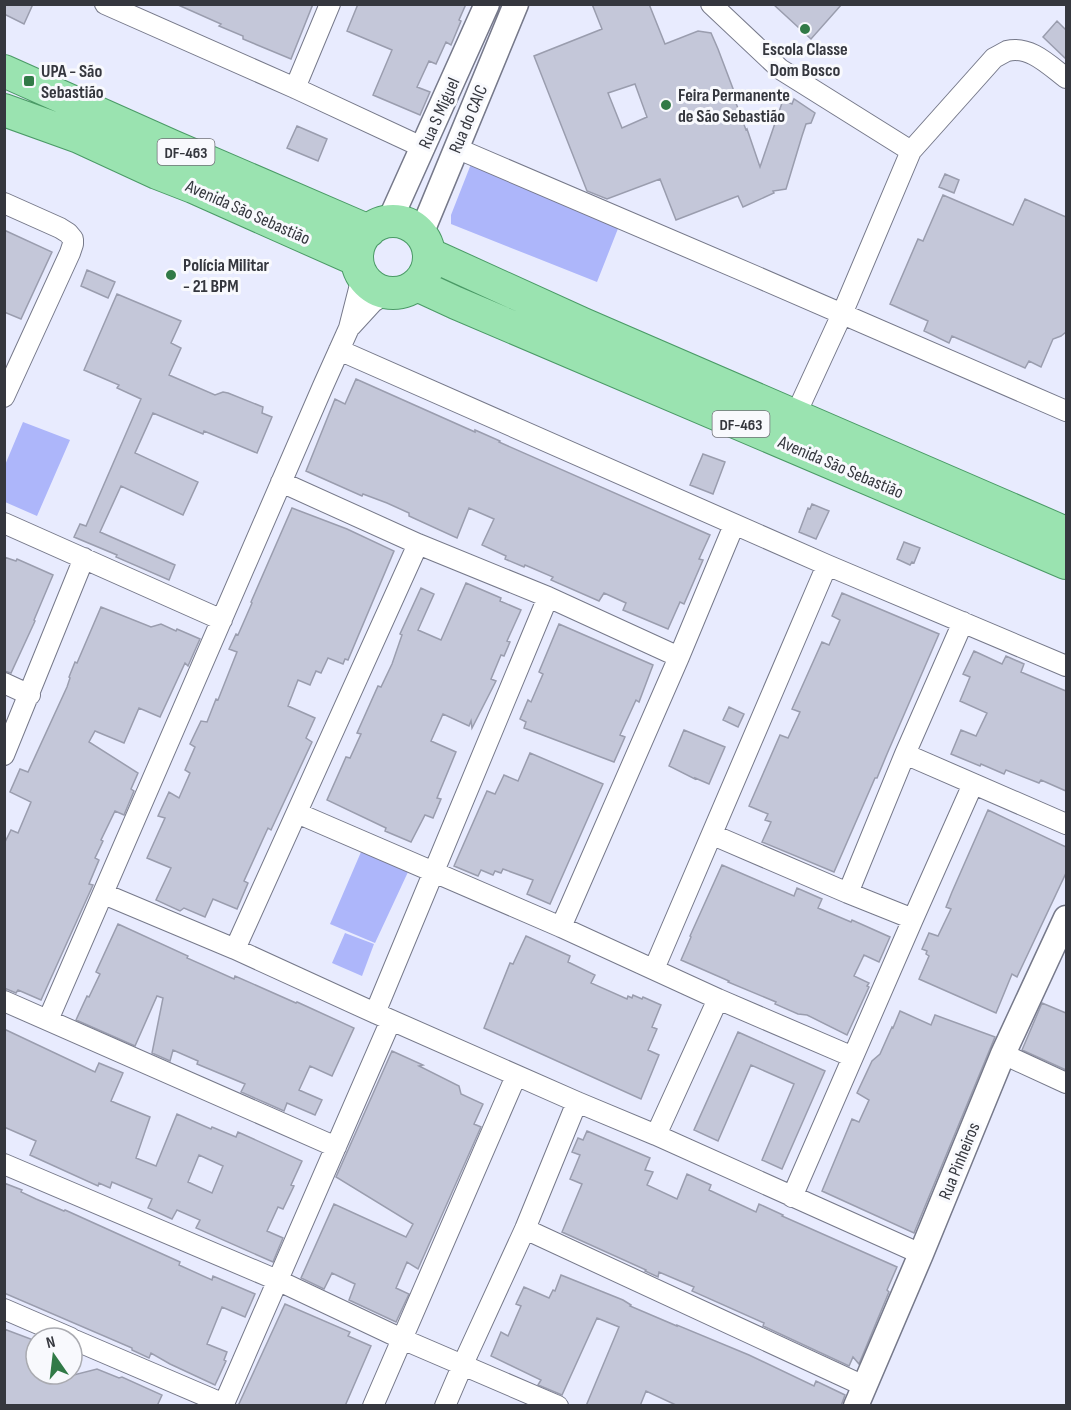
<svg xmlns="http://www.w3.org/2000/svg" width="1071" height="1410" font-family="'Sofia Sans Condensed',sans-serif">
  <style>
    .green { fill: #adb6fa }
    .building { fill: #c4c7d9; stroke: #9a9dae; stroke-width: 1.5; fill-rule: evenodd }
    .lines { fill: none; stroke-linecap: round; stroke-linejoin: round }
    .minor-casing { stroke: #76798a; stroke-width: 22 }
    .tertiary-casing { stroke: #76798a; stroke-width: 27 }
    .primary-casing { stroke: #4a9a66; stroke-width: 34 }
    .minor { stroke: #fff; stroke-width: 20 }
    .tertiary { stroke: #fff; stroke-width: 24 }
    .primary { stroke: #9ae3b0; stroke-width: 32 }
    .poi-dot { fill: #317a47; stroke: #f8f9fd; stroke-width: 2 }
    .labels { text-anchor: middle; stroke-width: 6; stroke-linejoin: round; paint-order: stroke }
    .shield { fill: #f8f9fd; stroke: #707177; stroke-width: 1.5 }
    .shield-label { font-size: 16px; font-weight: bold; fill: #35373e }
    .poi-label { font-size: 18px; font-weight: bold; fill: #35373e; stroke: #f8f9fd; text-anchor: start }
    .street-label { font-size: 18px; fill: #35373e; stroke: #f8f9fd }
  </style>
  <rect width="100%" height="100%" fill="#e8ebfe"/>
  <path class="green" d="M 471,164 L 619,226 L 597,282 L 451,224 L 451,215 Z
    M 23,422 L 70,440 L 37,516 L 5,502 L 5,465 Z
    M 361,852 L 408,872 L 375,943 L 330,924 Z
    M 345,933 L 374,944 L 362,976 L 332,963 Z"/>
  <path class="building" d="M 4,4 L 33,4 L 24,24 L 4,14 Z
    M 176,4 L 313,4 L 291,59 L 243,39 L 243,36 L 219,26 L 221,24 Z
    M 358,4 L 466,4 L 459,20 L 461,21 L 451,45 L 446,42 L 436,64 L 429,61 L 417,87 L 430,92 L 420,115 L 373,95 L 392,50 L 347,31 Z
    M 592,4 L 649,4 L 665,44 L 698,31 L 711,33 L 718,49 L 735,94 L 733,95 L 746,130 L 747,129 L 760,167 L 783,100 L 792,104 L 794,99 L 815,113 L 811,123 L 806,124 L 802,136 L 786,189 L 773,191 L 774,193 L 743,207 L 738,196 L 676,220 L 660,179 L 607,199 L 587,191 L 534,56 L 602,29 ZM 635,84 L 647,117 L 622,128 L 608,93 Z
    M 773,4 L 842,4 L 811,39 Z
    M 1057,21 L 1066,30 L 1066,59 L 1043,37 Z
    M 297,126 L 327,139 L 318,161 L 287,148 Z
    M 945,174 L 959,180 L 954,193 L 939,187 Z
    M 943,195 L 1013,225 L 1025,199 L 1066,217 L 1066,332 L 1061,336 L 1053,339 L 1041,367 L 1029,361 L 1025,368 L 952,336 L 949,343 L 924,331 L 928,321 L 890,304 L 918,239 L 923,241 Z
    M 4,230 L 52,252 L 21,319 L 4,312 Z
    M 87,270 L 115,282 L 108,298 L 81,286 Z
    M 117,294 L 181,321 L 171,343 L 181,348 L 169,375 L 215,395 L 223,392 L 228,393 L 263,407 L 262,413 L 272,417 L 257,453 L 204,431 L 203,434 L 153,413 L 135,453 L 198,482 L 183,515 L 121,486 L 100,532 L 175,565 L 169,580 L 116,557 L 117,555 L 74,537 L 80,524 L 86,526 L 141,399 L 117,388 L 119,385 L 84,370 Z
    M 356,379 L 475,432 L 475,430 L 500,441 L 499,442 L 710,535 L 699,559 L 703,560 L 684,604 L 680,602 L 668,629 L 623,610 L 626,603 L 604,593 L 599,601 L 551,580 L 553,577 L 525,565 L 524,567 L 505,559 L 506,556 L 482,545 L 494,519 L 469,508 L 457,538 L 409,516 L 409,513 L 387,503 L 363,494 L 362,496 L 306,471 L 335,399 L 345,404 Z
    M 703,454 L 725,462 L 713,494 L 690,485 Z
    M 812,504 L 829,511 L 816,539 L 799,532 L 808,508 L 810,509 Z
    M 292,508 L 347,529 L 394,551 L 348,660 L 345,659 L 343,664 L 328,658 L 321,673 L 316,671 L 310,685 L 298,680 L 288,706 L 315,718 L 306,738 L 312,742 L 271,830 L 268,828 L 244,881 L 248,883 L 237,909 L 213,899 L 205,917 L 184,908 L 180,911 L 156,900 L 171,868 L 147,858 L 165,818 L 158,816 L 169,792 L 179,798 L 190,773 L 185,770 L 195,747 L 190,744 L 201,721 L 207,722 L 216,699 L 218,700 L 237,652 L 229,649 L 236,634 L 238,635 L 252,603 L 251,602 Z
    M 904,542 L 920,548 L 914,563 L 912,562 L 910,565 L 897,559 Z
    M 4,557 L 16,561 L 17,559 L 53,575 L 34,620 L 35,621 L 11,673 L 4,671 Z
    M 466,583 L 501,598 L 500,601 L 521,610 L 507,641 L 510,642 L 504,656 L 501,655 L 491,679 L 496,681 L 472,728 L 471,721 L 469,726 L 443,714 L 431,741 L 456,752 L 437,798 L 441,799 L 433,818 L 425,815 L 411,842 L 385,831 L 386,828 L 327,800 L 346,757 L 350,758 L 361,734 L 357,733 L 378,686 L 381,687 L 392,664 L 402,635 L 400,634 L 421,588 L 434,594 L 418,630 L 441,640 Z
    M 842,593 L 939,634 L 887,754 L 877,778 L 875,778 L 834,872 L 762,842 L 771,822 L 765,820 L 768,814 L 749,806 L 780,735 L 788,738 L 800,712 L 792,709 L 822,642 L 829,645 L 840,620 L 832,616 Z
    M 101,607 L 151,627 L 161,624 L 176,631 L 177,629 L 200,639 L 188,666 L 185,663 L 160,717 L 139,708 L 124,743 L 95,731 L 89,742 L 138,773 L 131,789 L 134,791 L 124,815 L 115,811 L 101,840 L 103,841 L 95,858 L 99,860 L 89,884 L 93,885 L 41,1000 L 18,990 L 16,993 L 4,988 L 4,844 L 11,830 L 18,833 L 31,802 L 10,792 L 20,769 L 28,772 L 67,687 L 70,678 L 69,677 L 75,662 L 77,663 Z
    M 559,624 L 653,665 L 639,702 L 636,700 L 620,735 L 625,737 L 614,762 L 524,728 L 526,722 L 520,719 L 528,700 L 531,702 L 543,674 L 539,672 Z
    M 974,651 L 1002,664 L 1006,656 L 1024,664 L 1021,672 L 1066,691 L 1066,791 L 1041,780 L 1039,783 L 1006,770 L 1004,774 L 981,764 L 980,766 L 951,754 L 961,730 L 976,736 L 987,713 L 960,701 L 970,677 L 963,674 Z
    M 729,707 L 744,714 L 738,727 L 723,720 Z
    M 684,730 L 725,747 L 709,784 L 695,778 L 695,779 L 669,766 Z
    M 530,753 L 603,784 L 550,904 L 527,894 L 533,880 L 503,869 L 501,873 L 495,871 L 493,875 L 481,870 L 478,876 L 454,866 L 487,791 L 495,794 L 504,775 L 518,781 Z
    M 988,810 L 1066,847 L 1066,873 L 1017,977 L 1012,974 L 996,1013 L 919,979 L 929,956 L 926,954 L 927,951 L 922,949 L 929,933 L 938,936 L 951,909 L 946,907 L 952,892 Z
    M 722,865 L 794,896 L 797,888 L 822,899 L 818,908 L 851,922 L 852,920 L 890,937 L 879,962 L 864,955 L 854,976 L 869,983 L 867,986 L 869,987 L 847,1035 L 807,1015 L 798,1014 L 775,1004 L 776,1002 L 728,982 L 729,981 L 681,960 L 691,937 L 690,936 Z
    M 118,924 L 188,956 L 187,958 L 234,979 L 235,976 L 296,1003 L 297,1002 L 354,1028 L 332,1076 L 310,1066 L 299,1090 L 322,1100 L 315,1115 L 287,1103 L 284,1111 L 266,1103 L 241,1092 L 245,1084 L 197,1064 L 198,1061 L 173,1050 L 170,1061 L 152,1053 L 163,998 L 157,996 L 135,1046 L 76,1020 L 87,996 L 89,997 L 100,974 L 96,972 Z
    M 526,936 L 570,956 L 568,962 L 595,975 L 591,983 L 627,999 L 628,996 L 632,998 L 633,995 L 642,999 L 643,997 L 661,1005 L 652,1027 L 657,1029 L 648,1050 L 659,1055 L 641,1099 L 484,1028 L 510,963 L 513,964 Z
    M 1042,1003 L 1066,1013 L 1066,1070 L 1022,1050 Z
    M 900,1011 L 931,1025 L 935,1015 L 995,1037 L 914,1233 L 822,1191 L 852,1119 L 859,1122 L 869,1100 L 857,1093 L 872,1061 L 880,1054 L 892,1027 L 893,1028 Z
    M 4,1029 L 95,1072 L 99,1063 L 123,1073 L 111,1101 L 150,1117 L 136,1158 L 156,1166 L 177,1114 L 211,1129 L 212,1127 L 236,1137 L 238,1132 L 302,1161 L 291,1185 L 294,1186 L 283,1209 L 278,1207 L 267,1231 L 283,1238 L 273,1262 L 196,1228 L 200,1220 L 177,1210 L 172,1219 L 148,1208 L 152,1199 L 112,1182 L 110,1188 L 99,1183 L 98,1186 L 30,1155 L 36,1141 L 4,1127 ZM 199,1155 L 223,1166 L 212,1193 L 188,1182 Z
    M 738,1032 L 825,1071 L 782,1169 L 762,1160 L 794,1084 L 751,1065 L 718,1141 L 694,1130 Z
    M 392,1051 L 423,1065 L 419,1066 L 459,1086 L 461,1094 L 483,1104 L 474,1124 L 481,1127 L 418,1269 L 407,1262 L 396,1288 L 409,1294 L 396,1322 L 349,1300 L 355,1284 L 332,1273 L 324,1289 L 301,1278 L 334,1204 L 406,1237 L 413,1224 L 336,1177 Z
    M 587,1131 L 650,1158 L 645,1170 L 653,1172 L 647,1185 L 677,1199 L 687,1174 L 711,1185 L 709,1190 L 756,1212 L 759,1204 L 783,1215 L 782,1216 L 897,1267 L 887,1290 L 889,1292 L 859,1364 L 853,1357 L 849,1366 L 763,1326 L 764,1323 L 692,1291 L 694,1287 L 659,1272 L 658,1277 L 645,1271 L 646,1270 L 562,1232 L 582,1184 L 570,1179 L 580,1155 L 572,1152 L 578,1138 L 583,1140 Z
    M 4,1183 L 22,1190 L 21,1192 L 36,1199 L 64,1211 L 65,1210 L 180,1262 L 179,1265 L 212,1280 L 213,1276 L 255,1294 L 245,1317 L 222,1307 L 207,1344 L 227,1352 L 224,1360 L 226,1361 L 215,1385 L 170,1364 L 151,1353 L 149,1358 L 132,1350 L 132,1348 L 4,1293 Z
    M 561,1275 L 623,1300 L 631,1305 L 630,1306 L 677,1326 L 677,1325 L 749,1355 L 814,1386 L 816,1381 L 845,1395 L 841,1406 L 678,1406 L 646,1391 L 640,1406 L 586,1406 L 619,1327 L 597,1318 L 562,1395 L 538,1385 L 541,1380 L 491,1356 L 501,1332 L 508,1336 L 521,1306 L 516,1304 L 524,1287 L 549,1298 L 553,1290 L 555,1291 Z
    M 285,1304 L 350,1332 L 348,1336 L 371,1346 L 345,1406 L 238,1406 Z
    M 4,1329 L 36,1341 L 36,1375 L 67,1374 L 66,1377 L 97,1369 L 119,1378 L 122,1377 L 162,1395 L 157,1406 L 4,1406 Z"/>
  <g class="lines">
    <defs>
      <path id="minor" d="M 105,4 L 295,88 L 424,148
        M 711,4 L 780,69 L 911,151
        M 295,88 L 330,4
        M 456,148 L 755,276 L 1066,411
        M 4,203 L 60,228 L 68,233 L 73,239 L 73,244 L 70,253 L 4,397
        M 351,326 L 373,302 L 388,293
        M 339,350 L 827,565 L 1066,666
        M 795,416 L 842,314 L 911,151 L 994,58 C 998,56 1003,53 1007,51 C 1030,45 1050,66 1066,78
        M 281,482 L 418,544 L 548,597 L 679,657
        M 4,523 L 222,620
        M 4,683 L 30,695
        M 905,754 L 1066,824
        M 4,755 L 84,558
        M 297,813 L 561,927 L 718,999 L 853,1057
        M 713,835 L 848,893 L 913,919
        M 848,893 L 905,754 L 963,622
        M 104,894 L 235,949 L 375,1013 L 577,1102 L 656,1135 L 921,1254
        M 561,927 L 679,657 L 734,525
        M 235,949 L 418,544
        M 654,969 L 827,565
        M 4,1001 L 336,1147
        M 375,1013 L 548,597
        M 48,1020 L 323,386 L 349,328 L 362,277
        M 1003,1054 L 1066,1083
        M 656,1135 L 718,999
        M 4,1164 L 277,1280 L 402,1339 L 558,1406
        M 792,1197 L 913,919 L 973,784
        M 525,1229 L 864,1386
        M 4,1309 L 71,1338
        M 72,1339 L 224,1404
        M 223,1406 L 391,1020
        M 373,1406 L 516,1076
        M 445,1406 L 463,1364 L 525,1229 L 577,1102"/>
      <path id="tertiary" d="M 389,222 L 487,4
        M 421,234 L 516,4
        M 856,1406 L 921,1254 L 1003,1054 L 1066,918"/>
      <path id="primary" d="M 4,71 L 172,146 L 369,231
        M 4,110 L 79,137 L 157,173 L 193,187 L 357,260
        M357 257a36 36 0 1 1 72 0a36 36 0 1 1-72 0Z
        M 429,254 L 583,324 L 1066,533
        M 417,285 L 456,303 L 1066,563"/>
    </defs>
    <use href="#minor" class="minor-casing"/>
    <use href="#tertiary" class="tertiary-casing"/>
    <use href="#primary" class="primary-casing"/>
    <use href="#minor" class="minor"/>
    <use href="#tertiary" class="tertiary"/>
    <use href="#primary" class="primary"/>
  </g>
  <g class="poi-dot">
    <circle cx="805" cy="29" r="6"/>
    <rect x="23" y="75" width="12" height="12" rx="3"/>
    <circle cx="666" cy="105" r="6"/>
    <circle cx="171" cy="275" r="6"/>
  </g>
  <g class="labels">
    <g class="shield">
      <rect x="157.5" y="139" width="57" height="26" rx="4.5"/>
      <rect x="712.5" y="411" width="57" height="26" rx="4.5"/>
    </g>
    <g class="shield-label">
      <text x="186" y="158">DF-463</text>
      <text x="741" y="430">DF-463</text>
    </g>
    <g class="poi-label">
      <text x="805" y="55" text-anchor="middle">Escola Classe<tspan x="805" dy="21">Dom Bosco</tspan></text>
      <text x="41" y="77">UPA - São<tspan x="41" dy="21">Sebastião</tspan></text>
      <text x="678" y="101">Feira Permanente<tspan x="678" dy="21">de São Sebastião</tspan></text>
      <text x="183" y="271">Polícia Militar<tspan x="183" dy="21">- 21 BPM</tspan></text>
    </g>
    <g class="street-label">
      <text transform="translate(439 113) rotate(-66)" y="6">Rua S Miguel</text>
      <text transform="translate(468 119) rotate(-67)" y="6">Rua do CAIC</text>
      <text transform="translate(248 212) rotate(24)" y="6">Avenida São Sebastião</text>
      <text transform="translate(841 467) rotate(23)" y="6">Avenida São Sebastião</text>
      <text transform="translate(959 1161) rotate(-68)" y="6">Rua Pinheiros</text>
    </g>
  </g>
  <rect width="1071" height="1410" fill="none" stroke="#35373e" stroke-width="12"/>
  <g transform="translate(54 1356) rotate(346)"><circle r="28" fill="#f8f9fd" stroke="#aaabb1" stroke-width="1.5"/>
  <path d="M0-4.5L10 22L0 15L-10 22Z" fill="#317a47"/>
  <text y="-9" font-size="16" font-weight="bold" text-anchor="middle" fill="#35373e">N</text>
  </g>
</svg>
